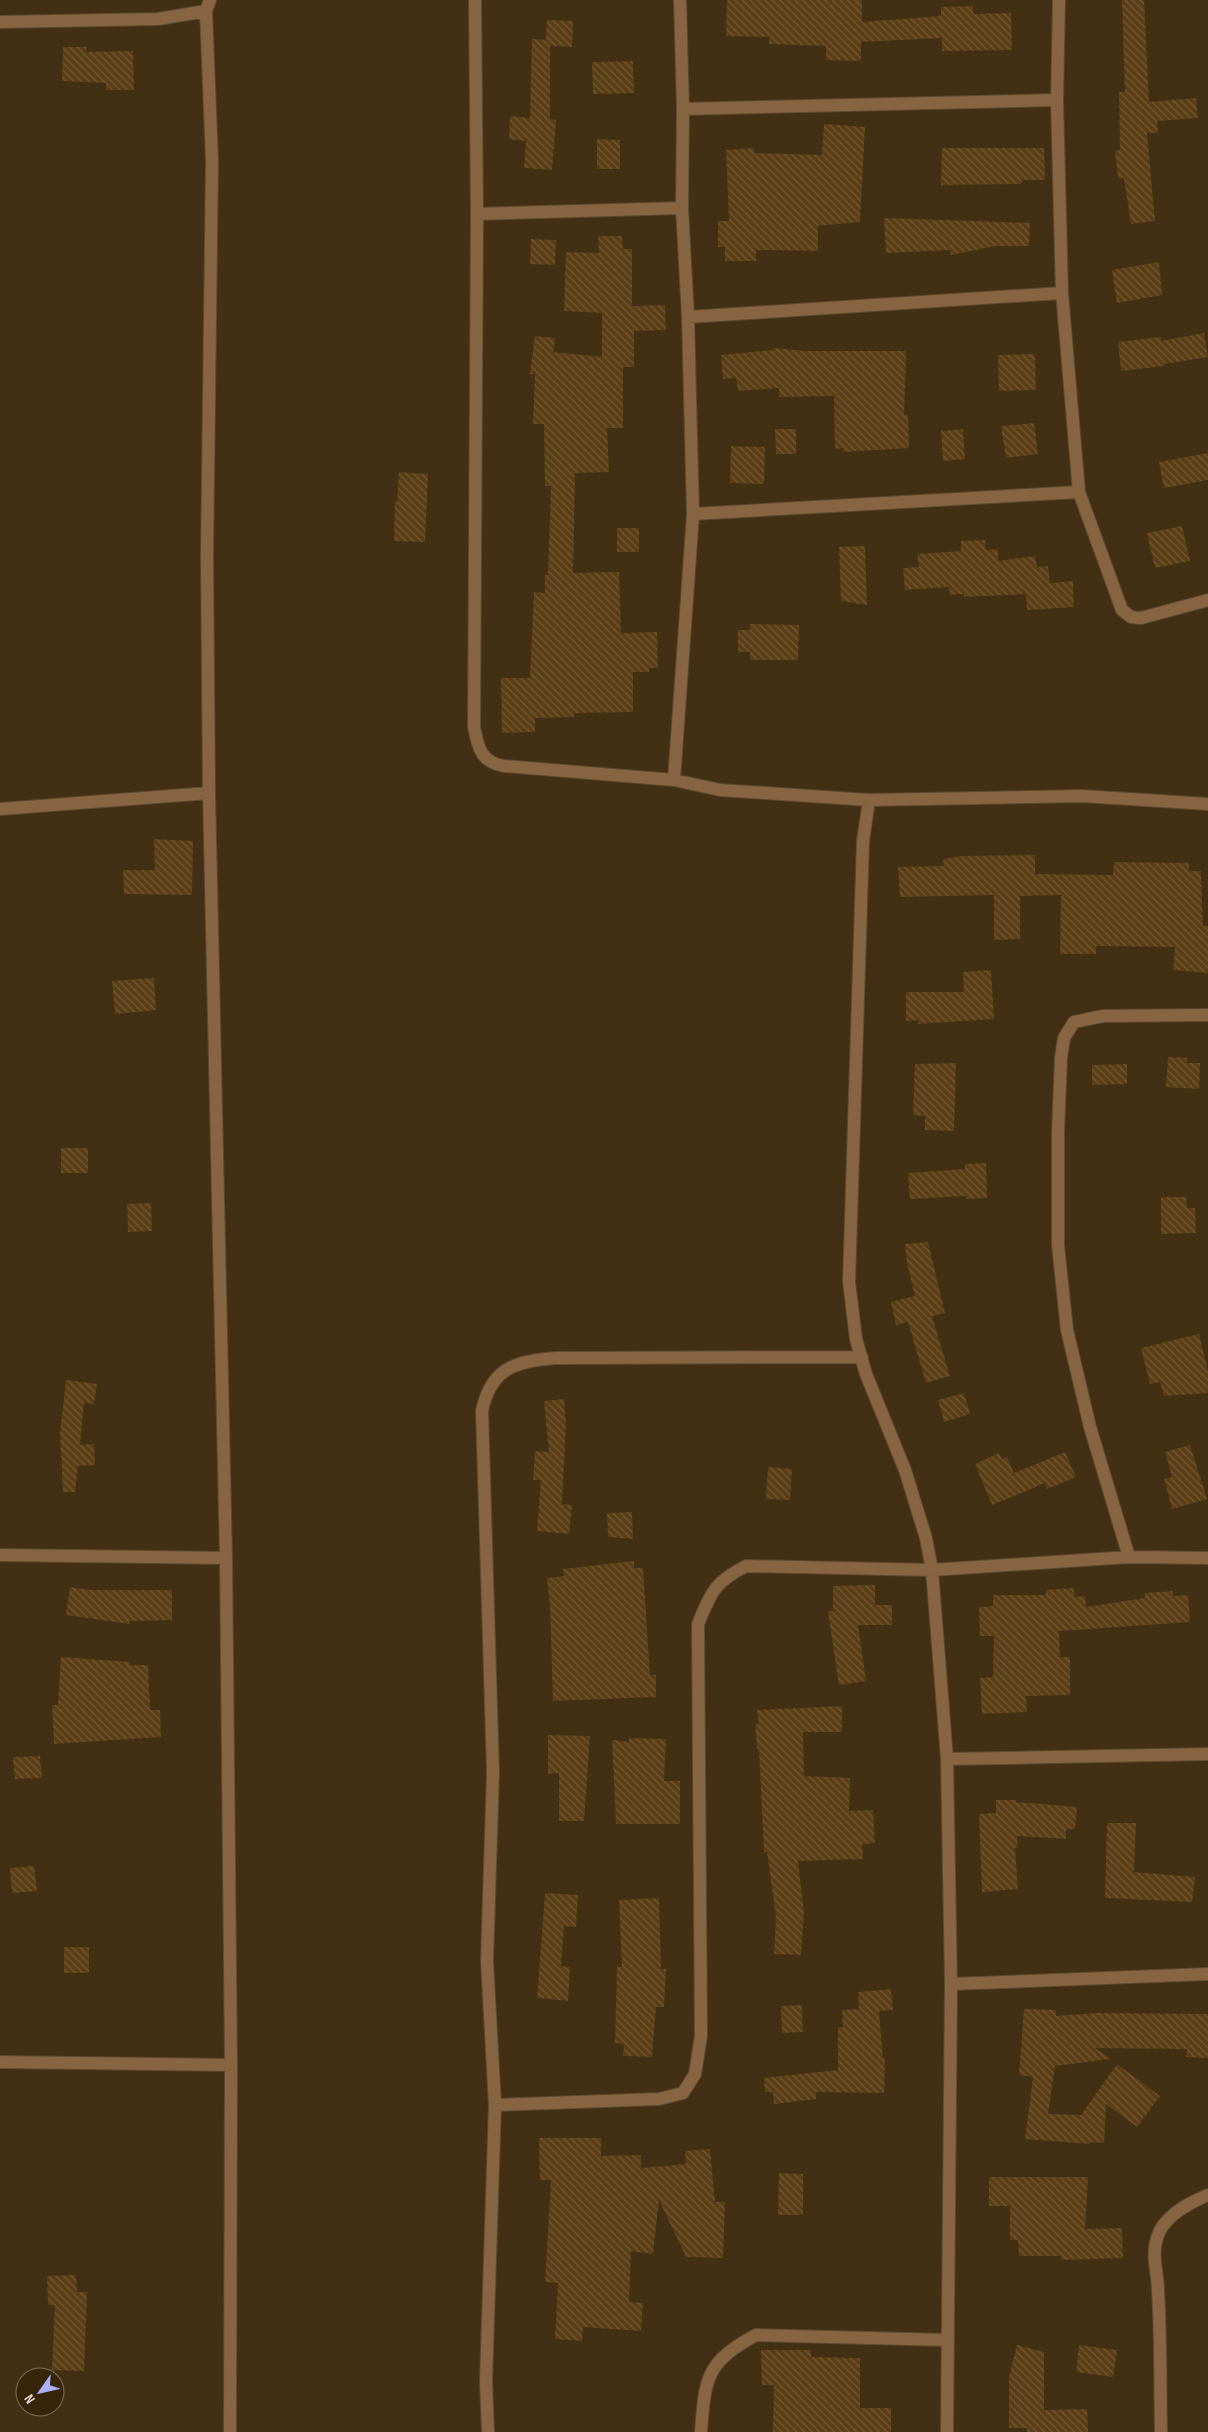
<svg xmlns="http://www.w3.org/2000/svg" width="1208" height="2432" font-family="'Sofia Sans Condensed',sans-serif">
  <style>
    .building { fill: url(#building-back-hatch) }
    .lines { fill: none; stroke-linecap: round; stroke-linejoin: round }
    .minor-casing { stroke: #5c4a31; stroke-width: 14 }
    .minor { stroke: #876543; stroke-width: 12 }
  </style>
  <defs>
    <pattern id="building-back-hatch" width="6" height="6" patternUnits="userSpaceOnUse" patternTransform="scale(1.25)"><rect width="6" height="6" fill="#5a3e15"/><path d="M-1 5l2 2M0 0l6 6M5-1l2 2" fill="none" stroke="#725936"/></pattern>
  </defs>
  <rect width="100%" height="100%" fill="#422f14"/>
  <path class="building" d="M 727,0 L 862,0 L 862,22 L 941,16 L 941,7 L 973,6 L 973,14 L 1011,13 L 1012,50 L 942,51 L 942,38 L 861,42 L 861,61 L 826,60 L 826,46 L 769,44 L 769,37 L 726,36 Z
    M 1122,0 L 1144,0 L 1149,102 L 1196,98 L 1198,118 L 1157,121 L 1158,133 L 1147,133 L 1155,221 L 1131,224 L 1124,178 L 1118,178 L 1115,151 L 1120,150 L 1119,92 L 1125,92 Z
    M 547,20 L 573,21 L 572,47 L 550,46 L 550,119 L 556,120 L 552,170 L 524,168 L 526,141 L 509,139 L 510,116 L 530,118 L 532,39 L 546,40 Z
    M 63,47 L 87,47 L 86,52 L 133,51 L 134,90 L 106,90 L 106,83 L 62,81 Z
    M 633,61 L 634,93 L 593,94 L 592,62 Z
    M 824,124 L 865,127 L 860,222 L 818,226 L 818,251 L 756,250 L 756,261 L 725,261 L 725,247 L 718,247 L 718,221 L 729,221 L 726,150 L 754,148 L 754,153 L 822,155 Z
    M 597,139 L 620,140 L 620,169 L 597,169 Z
    M 942,148 L 1044,148 L 1045,180 L 1022,180 L 1021,184 L 941,185 Z
    M 884,218 L 1030,223 L 1029,246 L 995,246 L 951,255 L 950,250 L 886,253 Z
    M 598,236 L 622,236 L 623,249 L 632,249 L 632,306 L 665,305 L 666,330 L 634,331 L 634,367 L 623,367 L 623,428 L 607,428 L 609,472 L 575,473 L 573,573 L 619,572 L 621,633 L 657,632 L 658,668 L 649,668 L 649,672 L 633,672 L 633,712 L 574,713 L 574,717 L 535,718 L 535,732 L 502,733 L 501,678 L 530,678 L 534,592 L 545,593 L 545,575 L 548,575 L 551,486 L 545,486 L 544,424 L 533,424 L 535,374 L 530,374 L 535,336 L 555,338 L 553,352 L 602,357 L 602,313 L 564,311 L 566,252 L 599,253 Z
    M 531,239 L 556,240 L 555,265 L 530,264 Z
    M 1159,262 L 1162,295 L 1117,303 L 1112,270 Z
    M 1204,333 L 1208,357 L 1164,364 L 1164,366 L 1121,371 L 1118,342 L 1161,337 L 1161,341 Z
    M 773,348 L 807,351 L 906,351 L 904,415 L 908,415 L 909,448 L 843,452 L 843,448 L 835,449 L 834,396 L 779,397 L 779,388 L 738,391 L 736,378 L 723,379 L 721,355 L 773,350 Z
    M 1035,354 L 1036,390 L 999,391 L 998,355 Z
    M 1034,423 L 1038,454 L 1006,458 L 1001,426 Z
    M 775,429 L 796,429 L 796,454 L 776,454 Z
    M 963,429 L 965,459 L 943,461 L 941,431 Z
    M 731,446 L 765,447 L 764,484 L 730,483 Z
    M 1208,453 L 1208,480 L 1164,488 L 1159,462 Z
    M 399,472 L 428,474 L 425,542 L 394,541 L 395,502 L 397,502 Z
    M 1182,526 L 1190,561 L 1155,568 L 1147,533 Z
    M 617,528 L 639,528 L 639,552 L 617,552 Z
    M 985,540 L 986,550 L 998,549 L 998,561 L 1035,556 L 1037,567 L 1048,566 L 1050,583 L 1073,581 L 1074,607 L 1027,610 L 1026,594 L 964,597 L 964,594 L 950,595 L 949,587 L 905,590 L 903,568 L 919,567 L 917,554 L 961,551 L 961,541 Z
    M 865,546 L 867,605 L 841,601 L 839,547 Z
    M 750,624 L 799,625 L 798,660 L 750,660 L 750,652 L 738,652 L 738,630 L 750,630 Z
    M 154,839 L 193,841 L 192,895 L 124,894 L 123,870 L 155,870 Z
    M 1035,855 L 1035,874 L 1113,875 L 1114,862 L 1189,863 L 1189,871 L 1201,871 L 1203,926 L 1208,926 L 1208,973 L 1173,970 L 1175,947 L 1096,946 L 1096,954 L 1060,954 L 1061,895 L 1020,896 L 1020,939 L 994,940 L 994,895 L 900,897 L 898,867 L 944,866 L 943,859 L 963,856 Z
    M 991,970 L 994,1019 L 918,1024 L 918,1020 L 906,1021 L 906,992 L 964,992 L 963,972 Z
    M 154,978 L 156,1010 L 115,1014 L 112,981 Z
    M 1168,1057 L 1187,1058 L 1187,1063 L 1200,1063 L 1199,1089 L 1166,1087 Z
    M 956,1063 L 954,1131 L 925,1130 L 925,1116 L 913,1115 L 915,1064 Z
    M 1127,1064 L 1127,1084 L 1092,1085 L 1092,1065 Z
    M 61,1148 L 88,1148 L 88,1173 L 61,1173 Z
    M 986,1163 L 987,1198 L 966,1199 L 966,1196 L 910,1199 L 908,1173 L 965,1169 L 965,1164 Z
    M 1161,1197 L 1186,1197 L 1187,1208 L 1195,1208 L 1196,1233 L 1161,1234 Z
    M 151,1203 L 152,1231 L 128,1232 L 127,1204 Z
    M 928,1242 L 945,1313 L 932,1316 L 950,1376 L 926,1383 L 908,1322 L 896,1325 L 891,1302 L 915,1296 L 907,1263 L 905,1244 Z
    M 1199,1334 L 1208,1371 L 1208,1393 L 1164,1396 L 1160,1382 L 1150,1384 L 1141,1348 Z
    M 66,1380 L 97,1384 L 94,1404 L 84,1403 L 80,1445 L 94,1444 L 95,1465 L 78,1466 L 75,1492 L 63,1492 L 60,1433 Z
    M 964,1393 L 970,1414 L 944,1422 L 938,1400 Z
    M 564,1399 L 566,1423 L 562,1504 L 572,1505 L 569,1534 L 537,1531 L 541,1480 L 533,1480 L 535,1451 L 549,1452 L 544,1401 Z
    M 1190,1445 L 1207,1499 L 1172,1509 L 1164,1479 L 1172,1477 L 1165,1452 Z
    M 1065,1452 L 1076,1477 L 1047,1489 L 1045,1483 L 992,1505 L 975,1464 L 999,1453 L 1002,1459 L 1007,1457 L 1014,1473 Z
    M 768,1467 L 792,1469 L 790,1500 L 766,1499 Z
    M 632,1512 L 633,1539 L 608,1537 L 607,1513 Z
    M 634,1561 L 634,1568 L 643,1568 L 650,1675 L 656,1675 L 656,1697 L 553,1701 L 550,1606 L 547,1578 L 564,1576 L 563,1569 Z
    M 875,1585 L 875,1605 L 892,1605 L 892,1625 L 858,1625 L 866,1681 L 839,1685 L 828,1611 L 833,1611 L 833,1586 Z
    M 70,1587 L 91,1590 L 172,1590 L 172,1620 L 129,1621 L 130,1624 L 66,1615 Z
    M 1074,1588 L 1075,1597 L 1085,1596 L 1086,1607 L 1145,1598 L 1145,1593 L 1173,1591 L 1173,1596 L 1188,1595 L 1190,1622 L 1059,1631 L 1060,1657 L 1070,1657 L 1070,1695 L 1026,1696 L 1027,1712 L 982,1714 L 980,1678 L 993,1677 L 994,1636 L 980,1636 L 979,1607 L 993,1606 L 993,1595 L 1046,1595 L 1046,1590 Z
    M 61,1657 L 130,1662 L 130,1665 L 148,1665 L 150,1710 L 160,1710 L 161,1737 L 54,1744 L 52,1705 L 58,1705 Z
    M 842,1706 L 842,1732 L 803,1732 L 804,1776 L 850,1778 L 849,1811 L 873,1810 L 875,1843 L 862,1844 L 863,1859 L 798,1861 L 804,1913 L 801,1955 L 774,1954 L 776,1916 L 767,1852 L 764,1852 L 759,1749 L 757,1749 L 755,1725 L 759,1724 L 757,1710 Z
    M 548,1735 L 590,1736 L 584,1821 L 559,1821 L 559,1773 L 548,1774 Z
    M 629,1738 L 666,1739 L 664,1781 L 680,1781 L 680,1824 L 616,1824 L 612,1740 L 629,1742 Z
    M 40,1756 L 42,1778 L 15,1779 L 13,1757 Z
    M 996,1800 L 1016,1800 L 1016,1802 L 1077,1807 L 1075,1829 L 1066,1829 L 1066,1839 L 1017,1836 L 1018,1848 L 1015,1848 L 1018,1889 L 982,1892 L 979,1814 L 996,1813 Z
    M 1107,1823 L 1136,1823 L 1134,1872 L 1195,1877 L 1192,1902 L 1105,1898 Z
    M 34,1866 L 37,1891 L 12,1893 L 10,1868 Z
    M 545,1893 L 578,1895 L 576,1927 L 564,1926 L 561,1966 L 570,1967 L 568,2001 L 537,1998 Z
    M 659,1898 L 661,1969 L 666,1969 L 664,2007 L 656,2007 L 652,2057 L 623,2056 L 624,2044 L 615,2043 L 617,1967 L 622,1967 L 619,1900 Z
    M 64,1947 L 89,1947 L 89,1973 L 64,1973 Z
    M 891,1989 L 893,2010 L 879,2011 L 883,2058 L 885,2058 L 884,2093 L 816,2092 L 816,2099 L 774,2104 L 773,2092 L 765,2092 L 764,2078 L 838,2070 L 838,2027 L 843,2027 L 842,2010 L 859,2009 L 858,1992 Z
    M 802,2005 L 803,2032 L 782,2033 L 781,2006 Z
    M 1024,2009 L 1056,2010 L 1056,2016 L 1097,2013 L 1208,2014 L 1208,2058 L 1186,2057 L 1187,2049 L 1095,2048 L 1111,2059 L 1055,2066 L 1048,2114 L 1081,2115 L 1117,2064 L 1160,2096 L 1137,2127 L 1106,2104 L 1104,2143 L 1090,2142 L 1090,2144 L 1025,2139 L 1033,2077 L 1019,2075 Z
    M 539,2138 L 601,2138 L 601,2156 L 641,2155 L 641,2168 L 686,2164 L 685,2151 L 710,2149 L 715,2202 L 725,2202 L 723,2258 L 686,2257 L 659,2200 L 653,2254 L 631,2251 L 629,2302 L 643,2303 L 641,2331 L 583,2327 L 582,2341 L 555,2339 L 558,2283 L 545,2282 L 551,2180 L 540,2180 Z
    M 779,2173 L 803,2174 L 803,2215 L 778,2215 Z
    M 989,2177 L 1088,2177 L 1085,2229 L 1122,2228 L 1123,2258 L 1061,2260 L 1061,2256 L 1019,2256 L 1018,2240 L 1010,2240 L 1010,2206 L 989,2206 Z
    M 76,2275 L 77,2292 L 87,2292 L 84,2371 L 52,2370 L 55,2305 L 48,2305 L 47,2276 Z
    M 1017,2345 L 1044,2352 L 1044,2410 L 1087,2409 L 1088,2432 L 1027,2432 L 1027,2428 L 1009,2428 L 1009,2377 Z
    M 1079,2345 L 1117,2350 L 1113,2377 L 1076,2372 Z
    M 761,2350 L 811,2350 L 811,2357 L 860,2358 L 860,2408 L 891,2408 L 891,2432 L 773,2432 L 774,2385 L 762,2385 Z"/>
  <g class="lines">
    <defs>
      <path id="minor" d="M 475,0 L 477,214 L 474,727 C 478,748 481,762 504,766 L 674,780 L 720,790 L 869,800 L 1082,796 L 1208,804
        M 1059,0 L 1057,100 L 1062,293 L 1079,492 L 1122,610 L 1131,617 L 1141,618 L 1208,600
        M 206,11 L 212,161 L 207,556 L 209,793 L 226,1558 L 231,2065 L 230,2432
        M 0,22 L 158,19 L 206,11 L 210,0
        M 683,109 L 1057,100
        M 477,214 L 682,208
        M 688,317 L 1062,293
        M 693,514 L 1079,492
        M 674,780 L 693,514 L 688,317 L 682,208 L 683,109 L 680,0
        M 869,800 L 863,841 L 849,1282 L 856,1339 L 866,1374 L 905,1470 L 926,1538 L 932,1570 L 947,1759 L 951,1984 L 947,2432
        M 0,809 L 209,793
        M 0,1555 L 226,1558
        M 1129,1557 L 1090,1427 L 1067,1330 L 1058,1245 L 1058,1133 L 1061,1058 L 1064,1038 L 1074,1022 L 1103,1016 L 1208,1015
        M 947,1759 L 1208,1754
        M 951,1984 L 1208,1974
        M 0,2062 L 231,2065
        M 495,2105 L 659,2099 L 683,2093 L 695,2074 L 701,2036 L 698,1624 C 711,1593 714,1582 746,1566 L 932,1570 L 1129,1557 L 1208,1558
        M 488,2432 L 486,2381 L 495,2105 L 487,1961 L 493,1772 L 482,1411 C 491,1367 517,1361 556,1358 L 862,1357
        M 701,2432 C 705,2378 706,2362 756,2335 L 946,2340
        M 1161,2432 C 1160,2385 1161,2338 1158,2291 C 1158,2273 1151,2255 1157,2238 C 1163,2216 1189,2203 1208,2195"/>
    </defs>
    <use href="#minor" class="minor-casing"/>
    <use href="#minor" class="minor"/>
  </g>
  <g transform="translate(40 2392) rotate(236)"><circle r="24" fill="#382509" stroke="#7e6d57"/>
  <path d="M0-4L9 19L0 12L-9 19Z" fill="#aab0fb"/>
  <text y="-8" font-size="14" font-weight="bold" text-anchor="middle" fill="#e7dacb">N</text>
  </g>
</svg>
